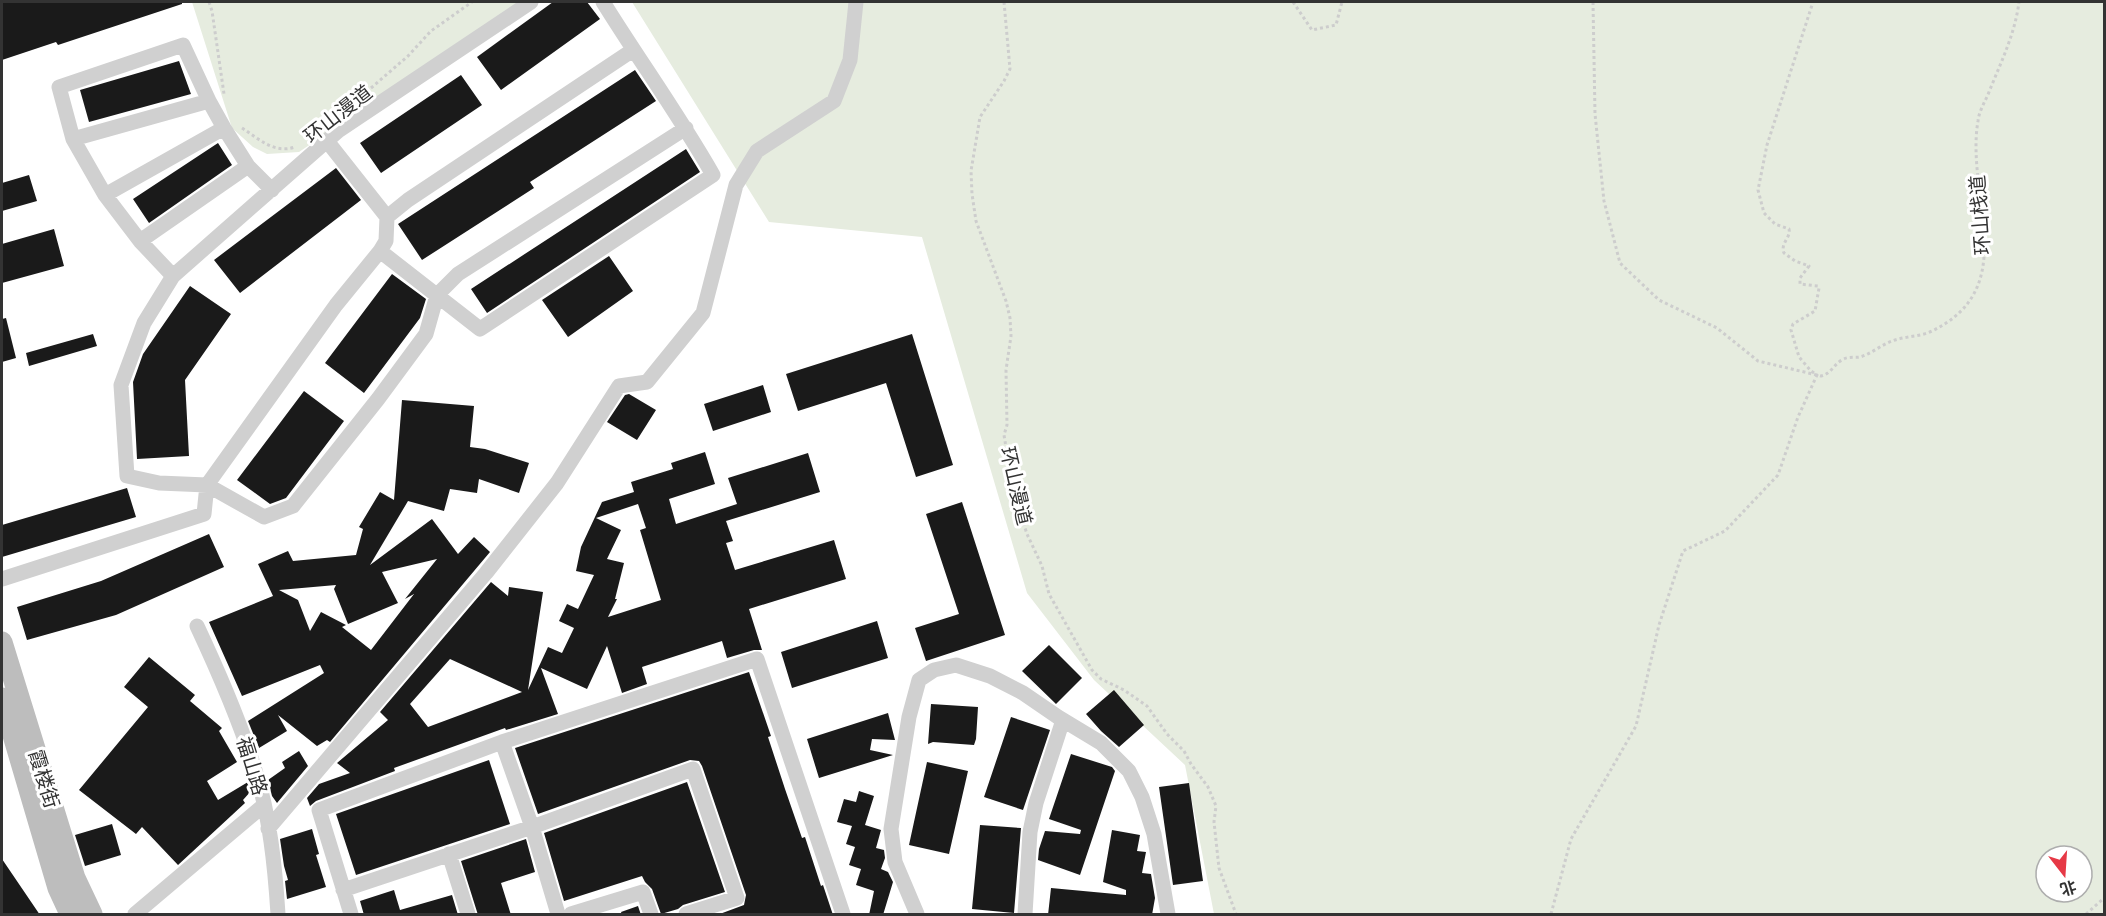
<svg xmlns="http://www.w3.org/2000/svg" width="2106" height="916" font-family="'PT Sans','Noto Sans SC',sans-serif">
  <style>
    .green { fill: #e6ecdf; fill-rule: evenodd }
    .building { fill: #1a1a1a; fill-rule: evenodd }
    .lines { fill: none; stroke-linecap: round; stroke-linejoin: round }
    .path { stroke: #cdcdcd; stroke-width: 3; stroke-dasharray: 3 3; stroke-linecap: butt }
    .street { stroke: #d0d0d0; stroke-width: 15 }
    .secondary { stroke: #bdbdbd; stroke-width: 21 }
    .labels { text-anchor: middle; stroke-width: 6; stroke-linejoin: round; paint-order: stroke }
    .street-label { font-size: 20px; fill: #333; stroke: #fff }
  </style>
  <rect width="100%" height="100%" fill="#fff"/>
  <path class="green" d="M 192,2 L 521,2 L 299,152 L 267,154 L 253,147 L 232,128 Z
    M 632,2 L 2104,2 L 2104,914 L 1214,914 L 1185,765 L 1094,680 L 1027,593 L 922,237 L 769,222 ZM 2046,856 L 2082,856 L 2082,892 L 2046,892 Z"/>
  <path class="building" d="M 2,2 L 182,2 L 182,4 L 58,45 L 56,42 L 2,60 Z
    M 553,2 L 587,2 L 600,19 L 501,90 L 477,57 Z
    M 179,61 L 191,94 L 89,122 L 80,90 Z
    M 635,70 L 656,101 L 530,182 L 534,188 L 422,260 L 398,224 Z
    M 461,75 L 482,105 L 381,173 L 360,143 Z
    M 218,143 L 232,165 L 149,223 L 133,199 Z
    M 686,149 L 700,172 L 487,313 L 471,289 Z
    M 336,168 L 361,200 L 240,293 L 214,260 Z
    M 29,175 L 37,201 L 2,211 L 2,183 Z
    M 54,229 L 64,266 L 2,283 L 2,244 Z
    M 609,256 L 633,291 L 568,337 L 542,300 Z
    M 392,274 L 426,299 L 420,318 L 364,393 L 325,363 Z
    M 190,286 L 231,314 L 185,380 L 189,456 L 137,459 L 133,382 L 143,354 Z
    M 6,318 L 16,358 L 2,362 L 2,319 Z
    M 93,334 L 97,346 L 29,366 L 26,353 Z
    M 912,334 L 953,465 L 916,477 L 886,383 L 798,411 L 786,374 Z
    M 763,385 L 771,412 L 713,431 L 704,404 Z
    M 304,391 L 344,421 L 286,498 L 270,504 L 237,480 Z
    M 629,394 L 656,410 L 637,440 L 607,422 L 625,395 Z
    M 402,400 L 474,406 L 470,447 L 485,449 L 529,463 L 519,493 L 479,479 L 477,493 L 450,489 L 444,511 L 408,501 L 370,565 L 432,519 L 458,554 L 474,537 L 490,552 L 330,742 L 327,740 L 317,746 L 278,715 L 287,731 L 259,748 L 248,721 L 324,673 L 320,665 L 242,696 L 209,622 L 273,596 L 258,564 L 288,551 L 293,561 L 356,555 L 363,529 L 359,527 L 380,492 L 394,500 ZM 437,559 L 405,599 L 414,594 L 371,650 L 342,627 L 346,625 L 321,612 L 310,631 L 298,600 L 279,590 L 336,585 L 334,589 L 348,624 L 398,603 L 382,572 Z
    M 705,452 L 715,484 L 669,499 L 676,524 L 737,504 L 728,478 L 808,453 L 820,492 L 726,521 L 733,541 L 726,543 L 735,570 L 834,540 L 846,579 L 749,609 L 762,650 L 754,650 L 727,658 L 722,641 L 642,667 L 647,684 L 622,693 L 607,646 L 587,689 L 541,668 L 558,714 L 506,730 L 505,728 L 394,768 L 395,771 L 316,801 L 310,806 L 307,798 L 319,784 L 350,773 L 337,763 L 388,720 L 380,712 L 491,582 L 508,596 L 509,587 L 543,592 L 528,690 L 548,647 L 562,653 L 574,628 L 559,621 L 567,604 L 578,609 L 594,575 L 576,571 L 581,547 L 602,502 L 634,492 L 631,482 L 673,469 L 671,463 ZM 638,504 L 646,528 L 640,530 L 661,600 L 608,617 L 617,599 L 615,599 L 624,563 L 607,559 L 621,530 L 596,518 ZM 450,659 L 522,692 L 428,727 L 410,704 Z
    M 127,488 L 136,517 L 2,557 L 2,525 Z
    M 962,502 L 1005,635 L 926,661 L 915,628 L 959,614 L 926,514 Z
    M 209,534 L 224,567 L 116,615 L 27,640 L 17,607 L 101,581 Z
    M 877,621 L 888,658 L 792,688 L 781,652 Z
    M 1049,645 L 1082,678 L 1056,704 L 1022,671 Z
    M 149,657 L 195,695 L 190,701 L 222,728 L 219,731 L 237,762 L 207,781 L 218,800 L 248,782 L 251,791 L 243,800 L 245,803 L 178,865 L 142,827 L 136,834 L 79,790 L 148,707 L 124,687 Z
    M 749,672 L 771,736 L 768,737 L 785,789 L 802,838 L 805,837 L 821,886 L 823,885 L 833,915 L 717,915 L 744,905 L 746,895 L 702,766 L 699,761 L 690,760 L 538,814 L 515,748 Z
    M 1114,690 L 1144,725 L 1119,747 L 1101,731 L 1086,714 Z
    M 931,704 L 978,707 L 976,739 L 974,745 L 933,742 L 928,744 Z
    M 888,713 L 895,740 L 872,739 L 870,750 L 893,755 L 819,778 L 807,739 Z
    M 1011,717 L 1050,730 L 1023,810 L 984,797 Z
    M 299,751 L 308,766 L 277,803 L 272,796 L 268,780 L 285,768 L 282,762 Z
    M 1071,754 L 1112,767 L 1115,771 L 1080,875 L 1038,860 L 1039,849 L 1045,831 L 1080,834 L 1081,830 L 1049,819 Z
    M 489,760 L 510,824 L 356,875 L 336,814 Z
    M 927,762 L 968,771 L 949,854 L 909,845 Z
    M 687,782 L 725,892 L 683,905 L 678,909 L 661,914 L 652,889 L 645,882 L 642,876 L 564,901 L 544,833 Z
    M 1189,783 L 1203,881 L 1173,885 L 1159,787 Z
    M 859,791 L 874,796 L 865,825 L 881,830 L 876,848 L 884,850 L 885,858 L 881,869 L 888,872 L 893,882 L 883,915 L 869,915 L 874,891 L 856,885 L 861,869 L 849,865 L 855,847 L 846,844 L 852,826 L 837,822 L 844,799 L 856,802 Z
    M 112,824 L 121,855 L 85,866 L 75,835 Z
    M 980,825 L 1021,828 L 1014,913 L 972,909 Z
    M 312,829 L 319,854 L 316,855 L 326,887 L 287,899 L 285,881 L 288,880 L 284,866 L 280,839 Z
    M 1112,830 L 1140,835 L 1137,851 L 1146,852 L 1142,873 L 1151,874 L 1155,898 L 1152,915 L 1048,915 L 1051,888 L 1126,895 L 1126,890 L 1103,882 Z
    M 526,839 L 535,872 L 501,883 L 511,915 L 478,915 L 461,861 Z
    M 2,859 L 40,915 L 2,915 Z
    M 394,890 L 400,910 L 452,895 L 458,915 L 364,915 L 360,901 Z
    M 638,906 L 641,915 L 622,915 L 621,912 Z"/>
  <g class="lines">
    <path class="path" d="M 209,2 L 212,11 L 224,94
      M 1004,2 L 1010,69 L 1004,81 L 980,117 L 971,171 L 972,194 L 976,221 L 1006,301 L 1010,318 L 1011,336 L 1006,370 L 1007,425 L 1004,435 L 1014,495 L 1027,534 L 1042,566 L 1049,594 L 1092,670 L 1101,679 L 1124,690 L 1147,706 L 1167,734 L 1184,751 L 1191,764 L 1208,787 L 1216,806 L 1214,822 L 1219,868 L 1236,914
      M 1293,2 L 1312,30 L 1336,25 L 1342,2
      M 1593,2 L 1595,114 L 1604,201 L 1620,263 L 1659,300 L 1717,328 L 1758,361 L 1821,376 C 1831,374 1834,364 1842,360 C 1848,356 1854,358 1860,357 C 1871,354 1881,345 1892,341 C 1905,336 1920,337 1932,331 C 2023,287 1965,196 1978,121 C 1979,111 1985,102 1989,92 C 2001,62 2015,34 2019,2
      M 371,88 L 408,56 L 431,31 L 472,2
      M 242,128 C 259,139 274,154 295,147
      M 1551,914 L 1571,839 L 1636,726 L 1659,625 L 1683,551 L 1725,531 L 1778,475 L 1798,417 L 1817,375 L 1811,371 L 1799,357 L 1791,330 L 1793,324 L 1815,311 L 1819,288 L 1818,286 L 1800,284 L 1800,278 L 1809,266 L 1795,261 L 1784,253 C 1780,243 1791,238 1789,229 L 1775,224 L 1764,213 L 1758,190 L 1767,145 L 1813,2
      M 2086,914 L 2104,898"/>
    <path class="street" d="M 531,2 L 338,131 L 173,276 L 144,323 L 121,385 L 127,476 L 159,483 L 207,485 L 264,517 L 293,506 L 378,399 L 426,334 L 437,295 L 458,274 L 686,128
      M 73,139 L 209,101
      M 327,141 L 387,217
      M 105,195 L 224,128
      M 140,241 L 248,166
      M 380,251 L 480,329 L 713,175 C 679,115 639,60 603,2
      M 173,276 L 140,241 L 105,195 L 73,139 L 59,87 L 183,45 L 209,101 L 224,128 L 248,166 L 272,190
      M 2,579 L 204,514 L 207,485 L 336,305 L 380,251 L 386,241 L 387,217 L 408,200 L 633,50
      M 197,626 C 219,673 240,721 255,770 C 270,816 275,867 278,914
      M 502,742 L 532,827 L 558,914
      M 268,829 L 486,573 L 557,483 L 619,386 L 647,382 L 703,313 L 736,185 L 757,151 L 834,101 L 850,60 L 856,2
      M 449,854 L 468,914
      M 343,890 L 532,827 L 693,769 L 737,898 L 686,914
      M 135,914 L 264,805
      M 351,914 L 319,810 L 502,742 L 757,659 L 843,914
      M 571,914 L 643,892 L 651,914
      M 917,914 L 895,862 L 891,829 L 909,717 L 919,680 L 934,670 L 956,665 L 990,676 L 1023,693 L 1058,717 L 1101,743 L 1129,771 L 1142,797 L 1154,834 L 1168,914
      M 1025,914 L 1030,832 L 1036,803 L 1063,720"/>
    <path class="secondary" d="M 2,642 L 75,878 L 92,914
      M 2,698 L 58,888 L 70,914"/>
  </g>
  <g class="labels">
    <g class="street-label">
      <text transform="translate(338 114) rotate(-38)" y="7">环山漫道</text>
      <text transform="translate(1980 215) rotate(-94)" y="7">环山栈道</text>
      <text transform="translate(1016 486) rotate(77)" y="7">环山漫道</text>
      <text transform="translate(252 766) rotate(73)" y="7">福山路</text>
      <text transform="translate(44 779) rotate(73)" y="7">霞楼街</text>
    </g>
  </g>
  <rect width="2106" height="916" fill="none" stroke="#333333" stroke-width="6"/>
  <g transform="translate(2064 874) rotate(163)"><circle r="28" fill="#ffffff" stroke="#adadad" stroke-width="1.5"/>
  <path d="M0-4.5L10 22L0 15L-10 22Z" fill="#e63946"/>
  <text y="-9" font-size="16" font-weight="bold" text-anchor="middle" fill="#333333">北</text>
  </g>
</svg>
